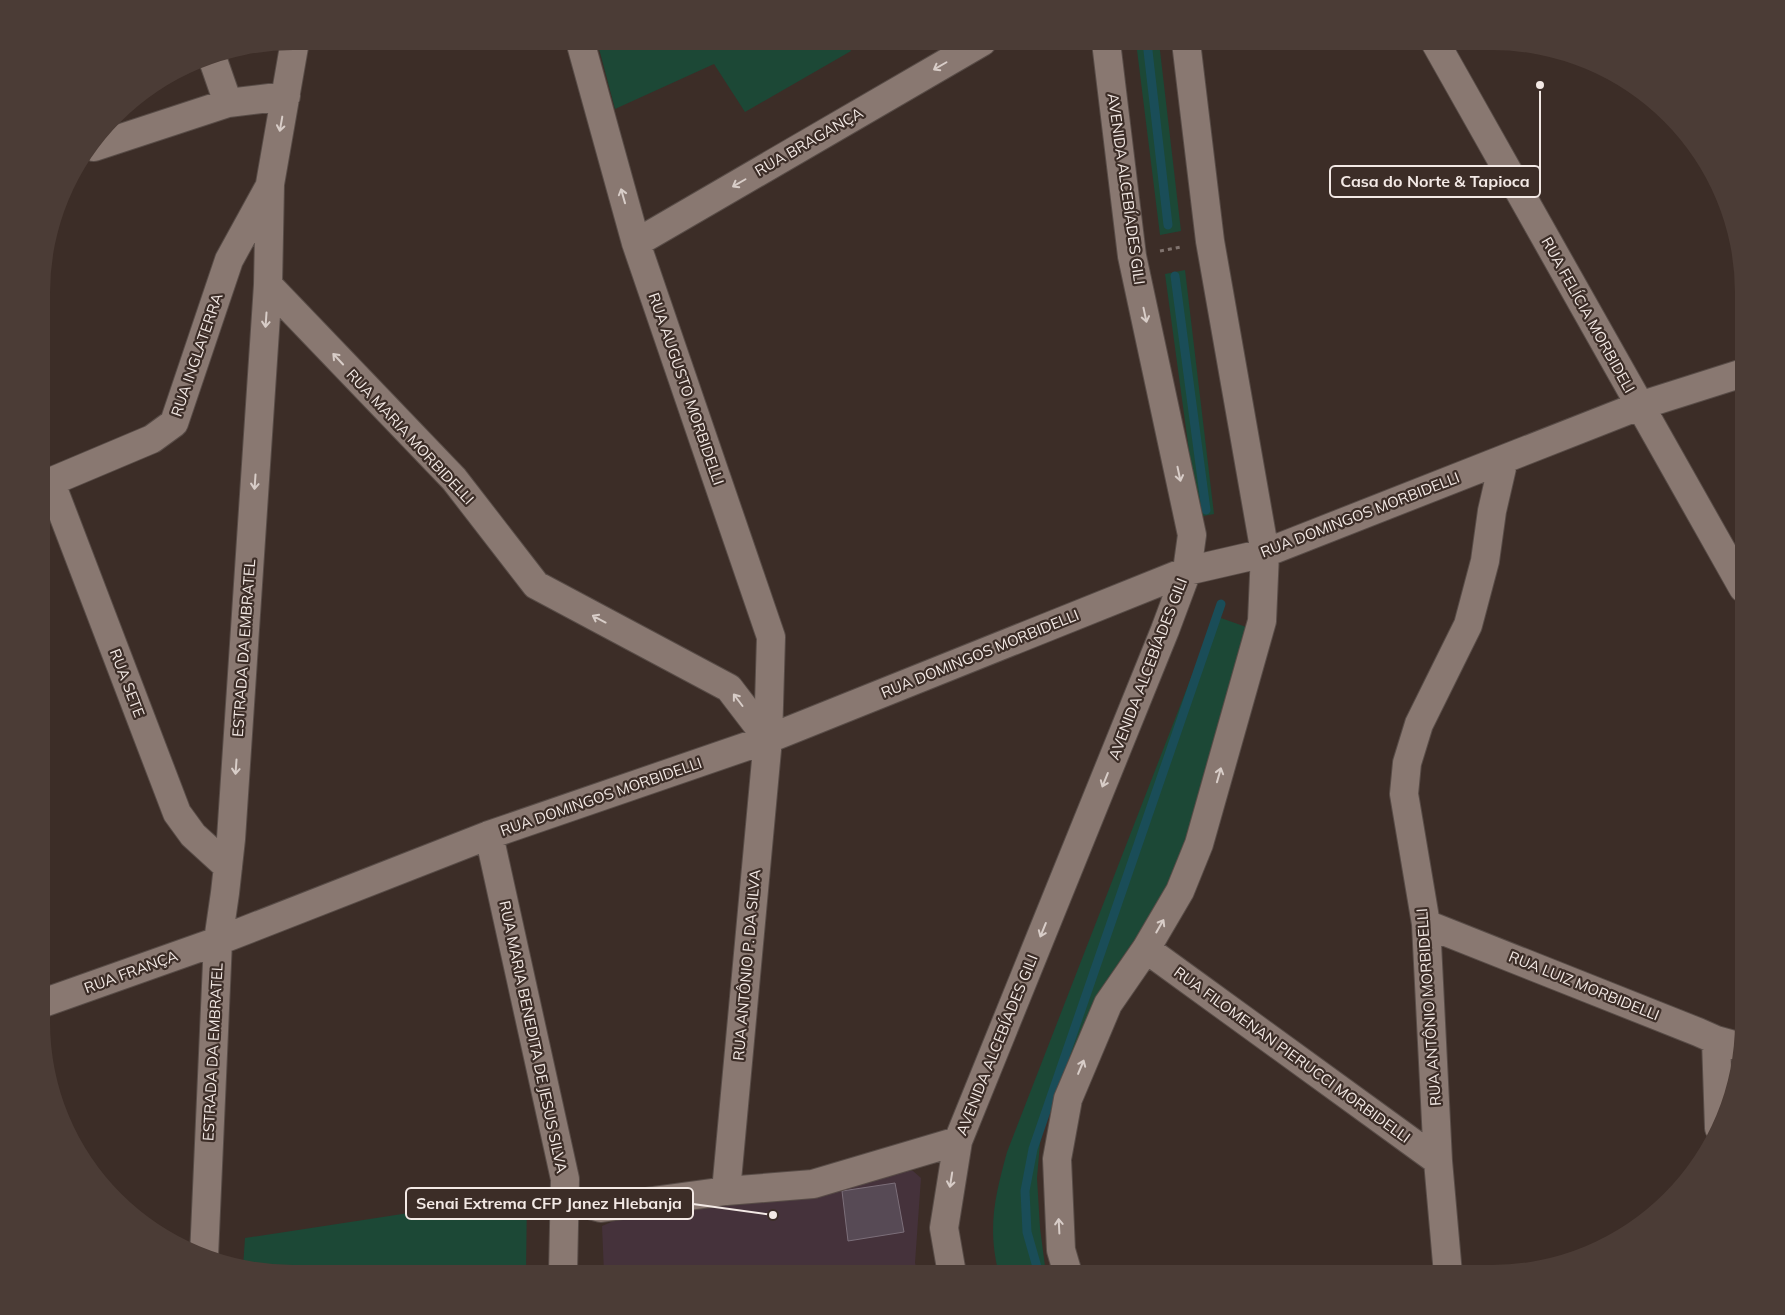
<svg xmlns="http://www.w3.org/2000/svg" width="1785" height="1315" font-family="Mulish,sans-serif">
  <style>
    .education { fill: #45323b }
    .green { fill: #1c4836 }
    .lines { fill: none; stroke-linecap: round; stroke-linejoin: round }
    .stream { stroke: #1a4d58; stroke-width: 9 }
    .building { fill: #574a55; stroke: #7c6f7a }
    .minor-casing { stroke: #584c47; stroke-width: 30 }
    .path { stroke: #80736e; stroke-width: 3; stroke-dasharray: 4 4; stroke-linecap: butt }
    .minor { stroke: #897871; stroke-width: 28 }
    .oneway { stroke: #d8cdc8 }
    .labels { text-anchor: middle; stroke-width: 4.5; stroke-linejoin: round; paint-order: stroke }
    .street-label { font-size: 15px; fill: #f3e9e5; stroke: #3c2d27 }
    .leader { fill: none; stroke: #f3e9e5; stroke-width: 2 }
    .callout-dot { fill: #f3e9e5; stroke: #3c2d27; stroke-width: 2 }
    .callout { fill: #3c2d27; stroke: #f3e9e5; stroke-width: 2 }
    .callout-label { font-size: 16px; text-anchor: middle; font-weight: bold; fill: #f3e9e5 }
  </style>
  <rect width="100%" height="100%" fill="#3c2d27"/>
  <path class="education" d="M 898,1170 L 913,1171 L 921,1178 L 915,1263 L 918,1273 L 604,1273 L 602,1226 L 651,1205 Z"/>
  <path class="green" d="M 597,41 L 845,41 L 851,51 L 745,112 L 714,64 L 615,109 Z
    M 1136,42 L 1159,42 L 1181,231 L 1160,235 Z
    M 1185,270 L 1214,514 L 1198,517 L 1165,274 Z
    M 1221,618 L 1249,628 L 1180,873 L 1102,987 L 1046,1119 L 1040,1143 L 1037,1178 L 1040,1228 L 1046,1274 L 999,1274 C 987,1228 995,1196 1007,1152 L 1213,621 Z
    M 527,1195 L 526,1273 L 277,1273 L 243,1267 L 245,1238 Z"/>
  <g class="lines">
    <path class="stream" d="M 1147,42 L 1168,225
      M 1175,276 L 1206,510
      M 1039,1274 L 1027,1232 L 1025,1191 L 1033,1149 L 1221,604"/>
  </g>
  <path class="building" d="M 895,1183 L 904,1232 L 848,1241 L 842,1191 Z"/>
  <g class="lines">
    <defs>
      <path id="minor" d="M 580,41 L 636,243 L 771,637 L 768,739 L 726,1191
        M 1435,42 L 1743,588
        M 212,57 L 228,103
        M 94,147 L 228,103 L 286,96
        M 636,243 L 982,42
        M 268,285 L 454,479 L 536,585 L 729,688 L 768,739
        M 51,483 L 177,813 L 193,835 L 228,867
        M 43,485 L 152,439 L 174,423 L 229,260 L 268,189
        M 489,835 L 565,1179 L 563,1273
        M 1426,924 L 1698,1032 L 1716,1040 L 1741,1047
        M 1146,949 L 1438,1161
        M 43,1003 L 218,941 L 489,835 L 768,739 L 1187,571 L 1265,553 L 1639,406 L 1743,373
        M 1716,1040 L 1719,1128
        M 566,1199 L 601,1208 L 726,1191 L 813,1184 L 958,1141
        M 204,1256 L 218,941 L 225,893 L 231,839 L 268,285 L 270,184 L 295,41
        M 952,1274 L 944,1228 L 958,1141 L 1165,630 L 1187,571 L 1192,535 L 1132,256 L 1106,42
        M 1068,1274 L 1061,1250 L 1057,1159 L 1068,1099 L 1108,1004 L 1146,949 L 1180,891 L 1199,844 L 1262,621 L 1265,553 L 1210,241 L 1186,42
        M 1448,1274 L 1438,1161 L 1426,924 L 1404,794 L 1407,763 L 1419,724 L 1468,625 L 1485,561 L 1492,511 L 1504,459"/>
    </defs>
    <use href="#minor" class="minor-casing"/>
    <path class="path" d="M 1160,251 L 1181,247"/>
    <use href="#minor" class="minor"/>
  </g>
  <defs><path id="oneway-shaft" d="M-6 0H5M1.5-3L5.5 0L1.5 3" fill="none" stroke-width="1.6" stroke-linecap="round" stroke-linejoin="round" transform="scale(1.25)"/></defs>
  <g class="oneway">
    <use href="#oneway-shaft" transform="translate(940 66) rotate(150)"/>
    <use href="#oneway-shaft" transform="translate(281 124) rotate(100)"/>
    <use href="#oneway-shaft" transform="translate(739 183) rotate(150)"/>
    <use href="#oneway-shaft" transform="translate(623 196) rotate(-106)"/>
    <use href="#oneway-shaft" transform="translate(1145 315) rotate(78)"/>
    <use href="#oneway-shaft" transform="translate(266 320) rotate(94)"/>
    <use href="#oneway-shaft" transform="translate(338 359) rotate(-133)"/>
    <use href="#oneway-shaft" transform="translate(1179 474) rotate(78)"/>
    <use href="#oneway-shaft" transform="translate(255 482) rotate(94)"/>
    <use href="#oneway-shaft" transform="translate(599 619) rotate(-152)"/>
    <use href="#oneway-shaft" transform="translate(738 700) rotate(-127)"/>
    <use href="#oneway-shaft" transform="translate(236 767) rotate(94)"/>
    <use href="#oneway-shaft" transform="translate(1219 775) rotate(-74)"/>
    <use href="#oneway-shaft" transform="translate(1105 780) rotate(112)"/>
    <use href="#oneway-shaft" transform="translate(1160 926) rotate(-60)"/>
    <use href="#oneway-shaft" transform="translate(1043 930) rotate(112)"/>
    <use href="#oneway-shaft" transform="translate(1081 1067) rotate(-67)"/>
    <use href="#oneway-shaft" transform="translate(951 1180) rotate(99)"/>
    <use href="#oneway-shaft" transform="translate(1059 1226) rotate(-93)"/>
  </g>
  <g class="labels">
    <g class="street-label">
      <text transform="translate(809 142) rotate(-30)" y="5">RUA BRAGANÇA</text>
      <text transform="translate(1126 189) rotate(82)" y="5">AVENIDA ALCEBÍADES GILI</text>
      <text transform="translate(1588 315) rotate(61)" y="5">RUA FELÍCIA MORBIDELI</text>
      <text transform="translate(197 355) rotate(-71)" y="5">RUA INGLATERRA</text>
      <text transform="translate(686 389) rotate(71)" y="5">RUA AUGUSTO MORBIDELLI</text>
      <text transform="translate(410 437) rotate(47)" y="5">RUA MARIA MORBIDELLI</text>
      <text transform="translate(1360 515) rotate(-21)" y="5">RUA DOMINGOS MORBIDELLI</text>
      <text transform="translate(244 648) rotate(-86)" y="5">ESTRADA DA EMBRATEL</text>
      <text transform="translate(980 654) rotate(-22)" y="5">RUA DOMINGOS MORBIDELLI</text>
      <text transform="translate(1148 669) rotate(-69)" y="5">AVENIDA ALCEBÍADES GILI</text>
      <text transform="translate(127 683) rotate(69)" y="5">RUA SETE</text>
      <text transform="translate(601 797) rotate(-19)" y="5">RUA DOMINGOS MORBIDELLI</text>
      <text transform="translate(747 965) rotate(-85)" y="5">RUA ANTÔNIO P. DA SILVA</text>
      <text transform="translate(131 972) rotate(-20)" y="5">RUA FRANÇA</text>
      <text transform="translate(1584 986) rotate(22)" y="5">RUA LUIZ MORBIDELLI</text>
      <text transform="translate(1429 1007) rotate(-94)" y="5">RUA ANTÔNIO MORBIDELLI</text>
      <text transform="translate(533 1037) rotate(78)" y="5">RUA MARIA BENEDITA DE JESUS SILVA</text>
      <text transform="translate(997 1045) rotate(-68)" y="5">AVENIDA ALCEBÍADES GILI</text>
      <text transform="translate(213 1052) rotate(-87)" y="5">ESTRADA DA EMBRATEL</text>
      <text transform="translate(1292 1055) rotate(36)" y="5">RUA FILOMENAN PIERUCCI MORBIDELLI</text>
    </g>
  </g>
  <path d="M0 0H1785V1315H0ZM293 50H1492A243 243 0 0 1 1735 293V1022A243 243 0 0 1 1492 1265H293A243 243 0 0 1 50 1022V293A243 243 0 0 1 293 50Z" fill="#4b3c36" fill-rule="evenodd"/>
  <path class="leader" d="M1540 85L1540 181M773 1215L693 1204"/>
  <g class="callout-dot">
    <circle cx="1540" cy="85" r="5"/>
    <circle cx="773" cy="1215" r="5"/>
  </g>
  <g class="callout">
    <rect x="1330" y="166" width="210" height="31" rx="5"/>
    <rect x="406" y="1188" width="287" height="31" rx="5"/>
  </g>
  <g class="callout-label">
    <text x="1435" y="187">Casa do Norte &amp; Tapioca</text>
    <text x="549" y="1209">Senai Extrema CFP Janez Hlebanja</text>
  </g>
</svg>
